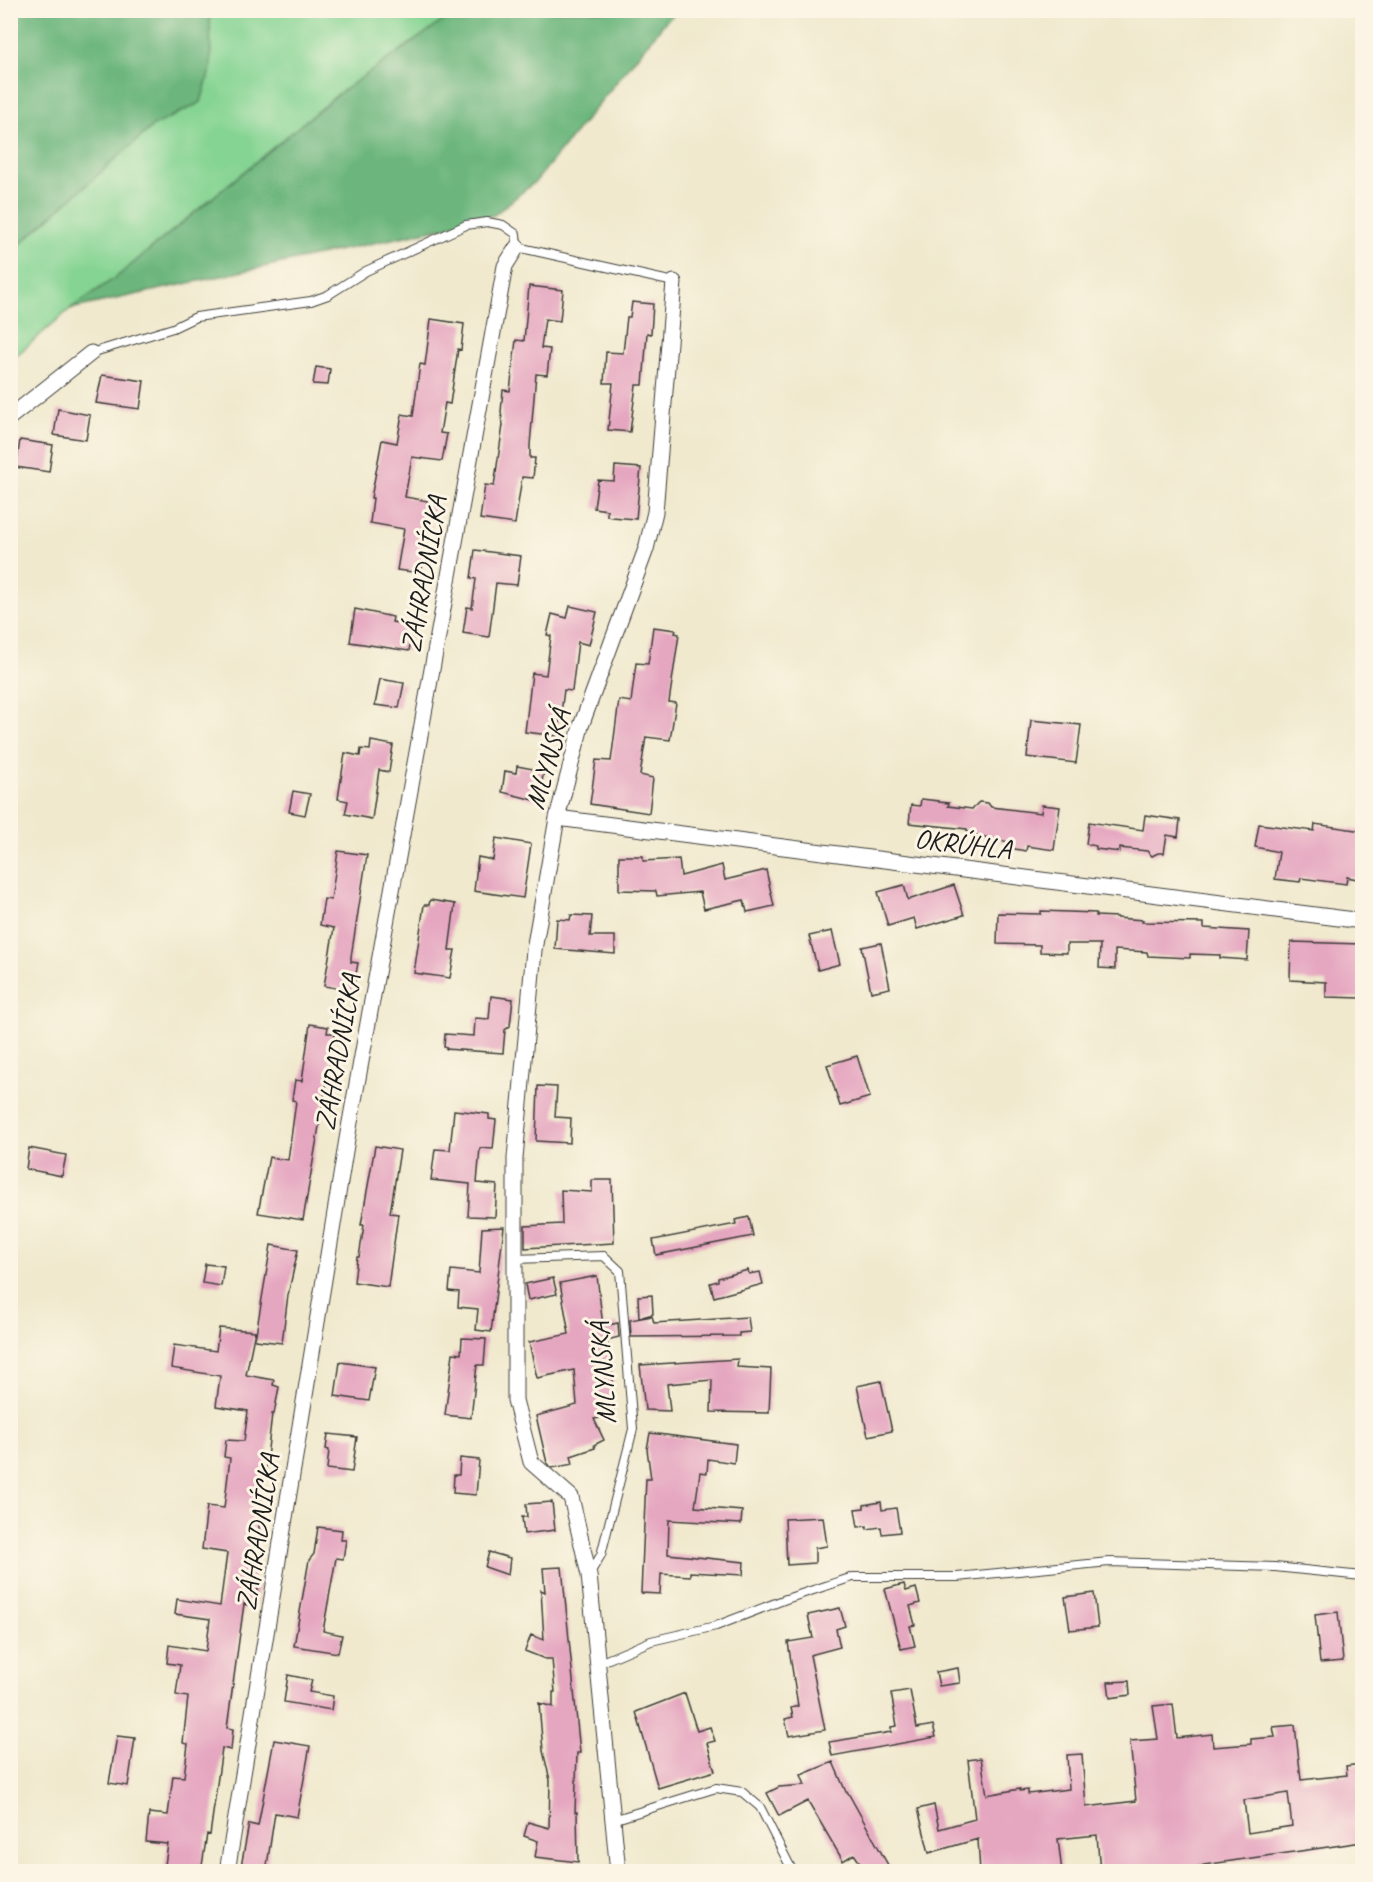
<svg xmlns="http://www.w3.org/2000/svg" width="1373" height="1882" font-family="Caveat,sans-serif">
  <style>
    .green { fill: #85d493; stroke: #507858; stroke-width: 1.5 }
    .forest { fill: #6cb67d; stroke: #44694c; stroke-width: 1.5 }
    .building { fill: #e5a6c0; fill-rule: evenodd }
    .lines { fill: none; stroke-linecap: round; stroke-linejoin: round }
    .lane-casing { stroke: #3c3b37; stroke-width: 10 }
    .street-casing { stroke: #3c3b37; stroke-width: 17 }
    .lane { stroke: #fff; stroke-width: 8 }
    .street { stroke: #fff; stroke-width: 15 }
    .labels { text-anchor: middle; stroke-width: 6; stroke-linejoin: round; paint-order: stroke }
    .street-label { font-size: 28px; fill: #1c1c1c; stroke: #fcf5e5 }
  </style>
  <rect width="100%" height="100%" fill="#fcf5e5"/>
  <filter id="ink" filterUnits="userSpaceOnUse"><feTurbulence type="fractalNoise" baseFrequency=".0167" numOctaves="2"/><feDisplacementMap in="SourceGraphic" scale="12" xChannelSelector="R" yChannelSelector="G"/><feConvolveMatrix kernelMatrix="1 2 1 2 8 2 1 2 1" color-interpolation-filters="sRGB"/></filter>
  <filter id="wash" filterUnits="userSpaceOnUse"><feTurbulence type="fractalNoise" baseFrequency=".008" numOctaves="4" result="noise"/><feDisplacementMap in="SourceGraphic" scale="24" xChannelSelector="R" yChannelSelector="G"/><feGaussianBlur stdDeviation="1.35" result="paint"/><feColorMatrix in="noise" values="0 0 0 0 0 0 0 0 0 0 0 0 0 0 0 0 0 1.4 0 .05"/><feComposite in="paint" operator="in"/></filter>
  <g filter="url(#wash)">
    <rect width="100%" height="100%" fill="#f0e9ce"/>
    <path class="green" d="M 210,11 L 457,11 L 337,95 L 119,275 L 70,309 L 11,360 L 10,252 L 153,126 L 201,102 L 210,29 Z"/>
    <path class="forest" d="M 11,10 L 210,11 L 211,67 L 201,102 L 153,126 L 11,252 Z
      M 457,11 L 678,11 L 666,21 L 536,181 L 494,215 L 447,227 L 70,309 L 119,275 L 337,95 Z"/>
    <g id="blocks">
      <path class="building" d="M 529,286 L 563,290 L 560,321 L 545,319 L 541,348 L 550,349 L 547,375 L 536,374 L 530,445 L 530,458 L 535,458 L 533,478 L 522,477 L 515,524 L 480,519 L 485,485 L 494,486 L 503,425 L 501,412 L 503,390 L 510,391 L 516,340 L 524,341 Z
        M 632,302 L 653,304 L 651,334 L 647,333 L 643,385 L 636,385 L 630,432 L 608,430 L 613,383 L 604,383 L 606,352 L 623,353 L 627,317 L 630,317 Z
        M 431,319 L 464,324 L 461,350 L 458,349 L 450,404 L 445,403 L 440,433 L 447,434 L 442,461 L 412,457 L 405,497 L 428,501 L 427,505 L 434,507 L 421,573 L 397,570 L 404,529 L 370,523 L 373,498 L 371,498 L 382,440 L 397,443 L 402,414 L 413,416 L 420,364 L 425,365 Z
        M 316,367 L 330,369 L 328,385 L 313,384 Z
        M 102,375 L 144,381 L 140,409 L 96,403 Z
        M 58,409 L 90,415 L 86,440 L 54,435 Z
        M 20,440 L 53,445 L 49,472 L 16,467 Z
        M 615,466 L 641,468 L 636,519 L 611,517 L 607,516 L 607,510 L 594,508 L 598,480 L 614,481 Z
        M 475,550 L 521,556 L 517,585 L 496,583 L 489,637 L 463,633 L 467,607 L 472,608 L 476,579 L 471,578 Z
        M 570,606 L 597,612 L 589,645 L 578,642 L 572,691 L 564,690 L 558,736 L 525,732 L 532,673 L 546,675 L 551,636 L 547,635 L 552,614 L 567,618 Z
        M 355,609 L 393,617 L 392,622 L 413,625 L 409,651 L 350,642 Z
        M 653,627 L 676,630 L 675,633 L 679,634 L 669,702 L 676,703 L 670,740 L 646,737 L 640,775 L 653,778 L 649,813 L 590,804 L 596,760 L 611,761 L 619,700 L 631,702 L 636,663 L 648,664 Z
        M 380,679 L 404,683 L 399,708 L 375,705 Z
        M 1031,720 L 1081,725 L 1076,763 L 1027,757 Z
        M 371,741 L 393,745 L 389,772 L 379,770 L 372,819 L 345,814 L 348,801 L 338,799 L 345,753 L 360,756 L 361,749 L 370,750 Z
        M 517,766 L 544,771 L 538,801 L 502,792 L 505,771 L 516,773 Z
        M 293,791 L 310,794 L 305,815 L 289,812 Z
        M 921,799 L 939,801 L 939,802 L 949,803 L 948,806 L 972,809 L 979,802 L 988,803 L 991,807 L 1041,813 L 1042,805 L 1060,807 L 1054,850 L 1027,846 L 1026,851 L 1009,848 L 1009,842 L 975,835 L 975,832 L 967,832 L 967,829 L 909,823 L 911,805 L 920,806 Z
        M 1145,815 L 1180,820 L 1178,837 L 1167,835 L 1164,853 L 1158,853 L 1152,856 L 1147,851 L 1120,848 L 1120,852 L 1096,849 L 1096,846 L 1086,844 L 1089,822 L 1143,830 Z
        M 1259,824 L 1314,831 L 1315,824 L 1362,831 L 1362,880 L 1347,877 L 1346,884 L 1301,878 L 1300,882 L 1275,879 L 1279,852 L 1255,847 Z
        M 496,838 L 531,844 L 523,898 L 474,891 L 478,857 L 493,860 Z
        M 338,851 L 367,855 L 351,957 L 351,962 L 358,963 L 353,991 L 324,986 L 334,928 L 320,925 L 324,899 L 331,900 Z
        M 619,856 L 643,856 L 643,861 L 679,859 L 681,876 L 722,865 L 725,880 L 766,870 L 774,906 L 747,912 L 744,900 L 704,909 L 700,892 L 657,896 L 656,891 L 619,890 Z
        M 904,885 L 908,900 L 954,885 L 964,915 L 917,929 L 914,918 L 888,926 L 878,892 Z
        M 430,900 L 455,904 L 449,950 L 455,950 L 450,978 L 414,973 L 424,905 L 429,905 Z
        M 1041,911 L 1096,913 L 1096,916 L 1117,917 L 1117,918 L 1143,920 L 1142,922 L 1204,923 L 1204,928 L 1249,931 L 1247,960 L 1220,958 L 1220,955 L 1190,954 L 1190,958 L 1148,956 L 1147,952 L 1115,950 L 1115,969 L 1099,968 L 1100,944 L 1067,944 L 1067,953 L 1040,952 L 1040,945 L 997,944 L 998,913 L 1041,914 Z
        M 571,915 L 592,916 L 590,936 L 615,936 L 615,954 L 555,949 L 557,919 L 570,920 Z
        M 832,931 L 840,964 L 818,970 L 809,936 Z
        M 1291,942 L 1362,944 L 1362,998 L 1326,997 L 1326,982 L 1290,980 Z
        M 881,943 L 890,988 L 871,992 L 862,947 Z
        M 491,996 L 513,999 L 510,1026 L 505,1030 L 503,1053 L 446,1049 L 447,1048 L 444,1047 L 445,1034 L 474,1036 L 475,1018 L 489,1019 Z
        M 310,1024 L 328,1027 L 327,1033 L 335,1033 L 303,1220 L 258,1213 L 269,1157 L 288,1160 L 296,1101 L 292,1100 L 295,1080 L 302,1081 Z
        M 857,1056 L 870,1097 L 840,1106 L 827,1065 Z
        M 538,1086 L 557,1087 L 555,1117 L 571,1118 L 570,1143 L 536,1141 Z
        M 454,1110 L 489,1114 L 489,1119 L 496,1120 L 493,1149 L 480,1148 L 477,1183 L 497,1185 L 495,1217 L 468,1216 L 470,1184 L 431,1180 L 435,1149 L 450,1150 Z
        M 375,1146 L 400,1150 L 390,1213 L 398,1214 L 388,1287 L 354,1282 L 357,1257 L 359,1257 L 364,1225 L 361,1225 Z
        M 29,1148 L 66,1155 L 62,1176 L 26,1169 Z
        M 592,1180 L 612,1180 L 614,1243 L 525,1248 L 525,1226 L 562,1224 L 561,1190 L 592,1192 Z
        M 749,1217 L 753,1236 L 656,1255 L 653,1240 L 736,1224 L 735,1220 Z
        M 504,1227 L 491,1332 L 476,1330 L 478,1309 L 458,1307 L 459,1292 L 449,1291 L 451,1270 L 479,1273 L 482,1228 Z
        M 271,1245 L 298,1250 L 288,1295 L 282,1343 L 255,1340 Z
        M 205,1264 L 224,1266 L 221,1286 L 202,1283 Z
        M 748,1270 L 749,1274 L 760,1272 L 763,1284 L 714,1297 L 710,1283 L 718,1281 L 718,1278 Z
        M 597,1276 L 603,1326 L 618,1323 L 619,1337 L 607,1340 L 613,1381 L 614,1410 L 605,1409 L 604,1417 L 594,1419 L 604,1440 L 594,1445 L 595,1448 L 571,1456 L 573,1464 L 552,1468 L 547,1463 L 536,1416 L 577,1405 L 574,1370 L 537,1378 L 529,1342 L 569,1334 L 560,1283 Z
        M 553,1278 L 557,1294 L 528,1300 L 525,1284 Z
        M 652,1295 L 653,1314 L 639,1318 L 638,1296 Z
        M 652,1316 L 654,1323 L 748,1317 L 750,1332 L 739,1333 L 739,1336 L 631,1337 L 630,1320 Z
        M 219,1328 L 255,1331 L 246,1375 L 274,1380 L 273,1385 L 279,1387 L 274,1414 L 272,1414 L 253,1580 L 259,1581 L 255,1607 L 244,1604 L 227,1728 L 233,1729 L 231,1750 L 222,1748 L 210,1835 L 207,1834 L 201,1872 L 164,1872 L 168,1844 L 146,1842 L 149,1813 L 168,1815 L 173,1776 L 184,1777 L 188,1744 L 183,1743 L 188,1697 L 176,1695 L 180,1665 L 167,1663 L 169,1645 L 206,1651 L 210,1619 L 175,1614 L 177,1599 L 220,1606 L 227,1553 L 202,1549 L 207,1506 L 224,1508 L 230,1458 L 224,1457 L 226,1440 L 244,1441 L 248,1411 L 216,1406 L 220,1376 L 171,1368 L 174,1345 L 216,1351 Z
        M 462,1338 L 486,1339 L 484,1365 L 477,1365 L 471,1418 L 445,1415 L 453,1353 L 461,1354 Z
        M 738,1359 L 737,1367 L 771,1369 L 769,1413 L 711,1412 L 712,1380 L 667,1384 L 670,1411 L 645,1410 L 640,1365 Z
        M 340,1362 L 375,1367 L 369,1401 L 335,1396 Z
        M 881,1381 L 892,1431 L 868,1436 L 857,1386 Z
        M 650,1433 L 736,1444 L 734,1463 L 708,1459 L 707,1473 L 700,1472 L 695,1507 L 742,1511 L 741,1524 L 669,1520 L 668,1554 L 744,1562 L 743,1575 L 690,1572 L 690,1576 L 661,1574 L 660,1594 L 641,1593 L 646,1479 L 651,1479 L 647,1449 Z
        M 328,1434 L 357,1437 L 352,1472 L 327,1469 L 329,1450 L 326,1449 Z
        M 460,1458 L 479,1460 L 476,1495 L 453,1493 L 454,1475 L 459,1475 Z
        M 552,1502 L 555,1530 L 524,1534 L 522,1517 L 527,1517 L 526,1504 Z
        M 881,1502 L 882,1510 L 896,1508 L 900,1532 L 882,1534 L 881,1527 L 867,1529 L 867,1526 L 858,1527 L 855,1509 L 864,1508 L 864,1505 Z
        M 823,1517 L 827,1546 L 815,1548 L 815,1563 L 787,1565 L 785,1519 Z
        M 318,1527 L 342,1530 L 341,1540 L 346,1540 L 343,1559 L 336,1558 L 323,1631 L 342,1635 L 338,1653 L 294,1646 L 309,1560 L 314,1554 Z
        M 489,1552 L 510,1558 L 508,1575 L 485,1567 Z
        M 562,1567 L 580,1753 L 577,1753 L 575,1812 L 577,1812 L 578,1862 L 535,1857 L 538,1841 L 524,1836 L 528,1822 L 549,1828 L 550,1780 L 543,1751 L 539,1703 L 553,1707 L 553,1692 L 555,1692 L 552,1659 L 545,1659 L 525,1651 L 531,1635 L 544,1640 L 541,1590 L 545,1592 L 543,1568 Z
        M 904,1584 L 906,1591 L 916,1588 L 920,1603 L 910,1606 L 915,1625 L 910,1626 L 915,1646 L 901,1649 L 885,1589 Z
        M 1094,1593 L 1098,1627 L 1070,1630 L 1065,1597 Z
        M 840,1608 L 845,1626 L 836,1629 L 840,1647 L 810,1655 L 825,1730 L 789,1736 L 785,1719 L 793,1717 L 791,1708 L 798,1706 L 788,1642 L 813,1638 L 808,1615 Z
        M 1338,1612 L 1343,1661 L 1320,1663 L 1315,1615 Z
        M 958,1668 L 960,1683 L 939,1686 L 936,1672 Z
        M 288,1675 L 312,1680 L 309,1692 L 333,1696 L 331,1710 L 284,1702 Z
        M 1129,1681 L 1130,1695 L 1110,1698 L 1108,1682 Z
        M 910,1690 L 917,1728 L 933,1725 L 936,1737 L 832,1756 L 829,1742 L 891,1732 L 891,1727 L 897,1726 L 891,1693 Z
        M 685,1693 L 697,1731 L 710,1727 L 715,1741 L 707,1743 L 715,1771 L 658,1788 L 636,1712 Z
        M 1173,1704 L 1177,1738 L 1212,1734 L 1213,1747 L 1251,1744 L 1251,1739 L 1275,1737 L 1273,1727 L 1295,1725 L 1301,1780 L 1347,1775 L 1346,1766 L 1360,1764 L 1362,1779 L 1362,1842 L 1204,1865 L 1187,1872 L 1100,1872 L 1097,1835 L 1058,1839 L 1062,1872 L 980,1872 L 978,1839 L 929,1853 L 918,1809 L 934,1805 L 939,1829 L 975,1819 L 968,1760 L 981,1758 L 987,1795 L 1020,1789 L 1020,1791 L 1028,1790 L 1028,1794 L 1069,1789 L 1067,1755 L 1082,1754 L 1086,1807 L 1136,1801 L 1130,1741 L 1158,1739 L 1153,1706 ZM 1288,1793 L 1292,1826 L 1248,1833 L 1244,1800 Z
        M 117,1736 L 135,1738 L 128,1786 L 109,1783 Z
        M 274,1740 L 310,1746 L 297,1817 L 275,1813 L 266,1872 L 240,1872 L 249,1824 L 258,1826 Z
        M 833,1762 L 846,1792 L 847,1791 L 888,1865 L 877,1872 L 872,1872 L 868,1865 L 863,1867 L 854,1854 L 843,1861 L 808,1801 L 779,1816 L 767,1793 L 779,1787 L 805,1785 L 801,1775 Z"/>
    </g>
  </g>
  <g filter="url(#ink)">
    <use href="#blocks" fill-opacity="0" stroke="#3c3b37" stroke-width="1.5"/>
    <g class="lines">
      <defs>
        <path id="lane" d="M 91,353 L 173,328 L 196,317 L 311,301 L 328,295 L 366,271 L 466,225 L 487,222 L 503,225 L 516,234 L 517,247 L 674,282
          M 515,1259 L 604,1256 L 620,1271 L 633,1429 L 601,1555 L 590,1573
          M 597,1664 L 651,1641 L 716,1626 L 786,1599 L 853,1577 L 957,1577 L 1109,1562 L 1275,1567 L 1362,1576
          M 613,1820 L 716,1788 L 742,1792 L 760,1807 L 793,1872"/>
        <path id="street" d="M 10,417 L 91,353
          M 557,818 L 1362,921
          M 227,1872 L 347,1139 L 505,266 L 517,247
          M 618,1872 L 589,1575 L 571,1497 L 531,1462 L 515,1400 L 515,1158 L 534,950 L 557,818 L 581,726 L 646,549 L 655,512 L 674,282
          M 1358,1872 L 1362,1871"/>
      </defs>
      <use href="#lane" class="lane-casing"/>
      <use href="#street" class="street-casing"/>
      <use href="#lane" class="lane"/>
      <use href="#street" class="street"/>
    </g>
  </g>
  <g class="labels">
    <g class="street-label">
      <text transform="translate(423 574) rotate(-80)" y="10">ZÁHRADNÍCKA</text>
      <text transform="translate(547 759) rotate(-74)" y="10">MLYNSKÁ</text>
      <text transform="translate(963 843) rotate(7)" y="10">OKRÚHLA</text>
      <text transform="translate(337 1052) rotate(-80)" y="10">ZÁHRADNÍCKA</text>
      <text transform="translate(602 1373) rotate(-94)" y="10">MLYNSKÁ</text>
      <text transform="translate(257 1532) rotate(-81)" y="10">ZÁHRADNÍCKA</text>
    </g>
  </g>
  <rect width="1373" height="1882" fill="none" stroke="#fcf5e5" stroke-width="36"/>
</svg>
